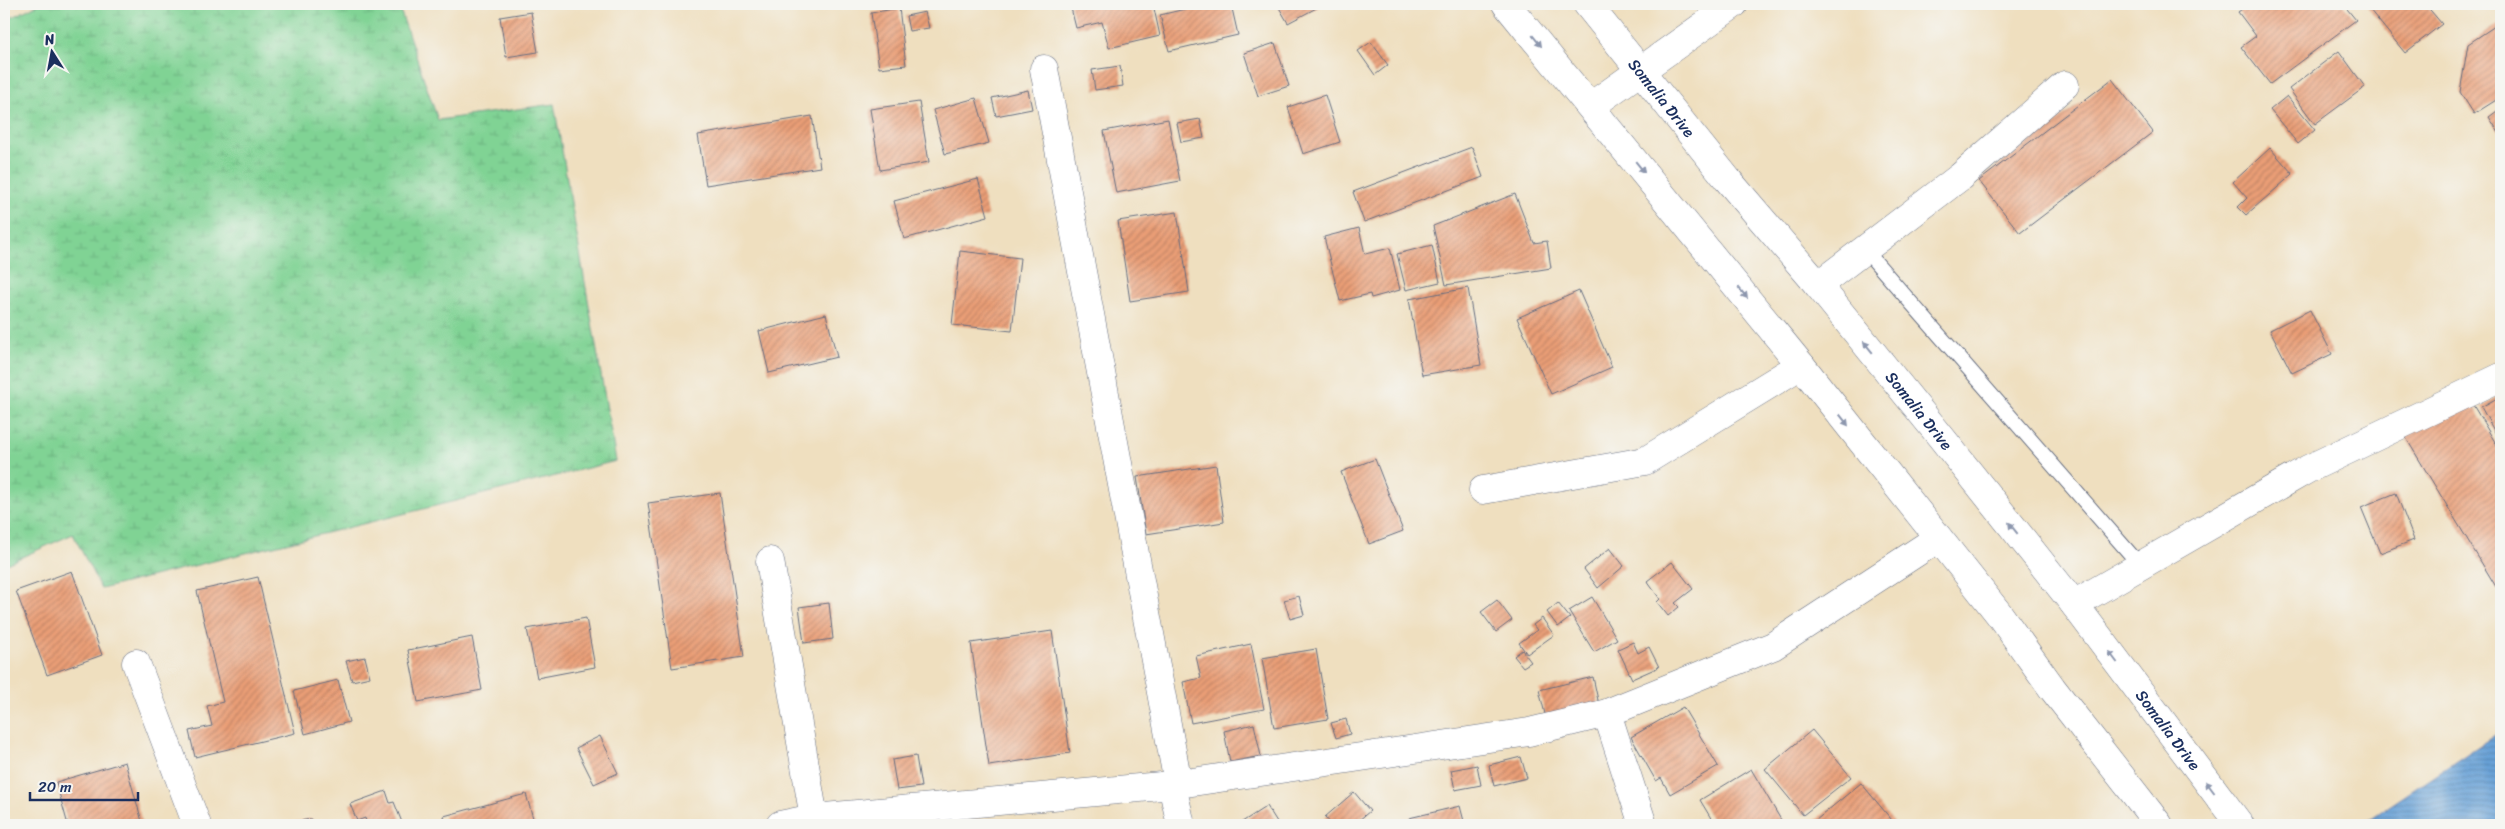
<svg xmlns="http://www.w3.org/2000/svg" width="2505" height="829" font-family="Sriracha,sans-serif">
  <style>
    .wetland { fill: url(#wetland-marsh); stroke: #4e8179 }
    .water { fill: url(#water-rules); stroke: #42689a }
    .building { fill: url(#building-hatch) }
    .lines { fill: none; stroke-linecap: round; stroke-linejoin: round }
    .service-casing { stroke: #656d80; stroke-width: 16 }
    .minor-casing { stroke: #656d80; stroke-width: 29 }
    .tertiary-casing { stroke: #656d80; stroke-width: 29 }
    .primary-casing { stroke: #656d80; stroke-width: 29 }
    .service { stroke: #fff; stroke-width: 14 }
    .minor { stroke: #fff; stroke-width: 28 }
    .tertiary { stroke: #fff; stroke-width: 28 }
    .primary { stroke: #fff; stroke-width: 28 }
    .oneway { fill: #8d97ae }
    .labels { text-anchor: middle; stroke-width: 5; stroke-linejoin: round; paint-order: stroke }
    .street-label { font-size: 16px; fill: #1b2f5e; stroke: #f6f6f2 }
  </style>
  <defs>
    <pattern id="wetland-marsh" width="20" height="14" patternUnits="userSpaceOnUse" patternTransform="scale(1.25)"><rect width="20" height="14" fill="#80d394"/><path d="M1 5h8M5 5V1M11 12h8M15 12V8" fill="none" stroke="#6eb582"/></pattern>
    <pattern id="water-rules" width="6" height="5" patternUnits="userSpaceOnUse" patternTransform="scale(1.25)"><rect width="6" height="5" fill="#68a1d7"/><path d="M0 2.5h6" fill="none" stroke="#5584b2"/></pattern>
    <pattern id="building-hatch" width="6" height="6" patternUnits="userSpaceOnUse" patternTransform="scale(1.25)"><rect width="6" height="6" fill="#ea9e76"/><path d="M-1 1l2-2M0 6l6-6M5 7l2-2" fill="none" stroke="#bd8164"/></pattern>
  </defs>
  <rect width="100%" height="100%" fill="#f6f6f2"/>
  <filter id="ink" filterUnits="userSpaceOnUse"><feTurbulence type="fractalNoise" baseFrequency=".02" numOctaves="2"/><feDisplacementMap in="SourceGraphic" scale="10" xChannelSelector="R" yChannelSelector="G"/><feConvolveMatrix kernelMatrix="1 2 1 2 8 2 1 2 1" color-interpolation-filters="sRGB"/></filter>
  <filter id="wash" filterUnits="userSpaceOnUse"><feTurbulence type="fractalNoise" baseFrequency=".0096" numOctaves="4" result="noise"/><feDisplacementMap in="SourceGraphic" scale="20" xChannelSelector="R" yChannelSelector="G"/><feGaussianBlur stdDeviation="1.12" result="paint"/><feColorMatrix in="noise" values="0 0 0 0 0 0 0 0 0 0 0 0 0 0 0 0 0 1.4 0 .05"/><feComposite in="paint" operator="in"/></filter>
  <g filter="url(#wash)">
    <rect width="100%" height="100%" fill="#efdfbf"/>
    <path class="wetland" d="M 39,4 L 398,4 L 438,120 L 554,104 L 616,461 L 101,589 L 73,534 L 4,565 L 4,21 Z"/>
    <path class="water" d="M 2501,731 L 2501,825 L 2361,825 Z"/>
    <g id="blocks">
      <path class="building" d="M 1070,4 L 1153,4 L 1160,36 L 1109,48 L 1102,22 L 1076,28 Z
        M 1206,4 L 1231,4 L 1238,35 L 1169,51 L 1160,15 Z
        M 1277,4 L 1324,4 L 1288,23 Z
        M 2249,4 L 2343,4 L 2356,20 L 2270,84 L 2241,47 L 2256,36 L 2238,12 Z
        M 2365,4 L 2425,4 L 2442,24 L 2405,53 Z
        M 899,8 L 906,65 L 879,68 L 871,13 Z
        M 531,12 L 538,52 L 506,57 L 500,17 Z
        M 925,12 L 929,28 L 909,31 L 906,16 Z
        M 2501,22 L 2501,97 L 2474,114 L 2460,92 L 2468,44 Z
        M 1371,42 L 1388,65 L 1375,75 L 1358,51 Z
        M 1275,43 L 1289,86 L 1258,96 L 1244,53 Z
        M 2339,51 L 2365,87 L 2315,124 L 2289,89 Z
        M 1120,66 L 1123,86 L 1095,90 L 1092,70 Z
        M 2112,79 L 2153,132 L 2020,233 L 1979,181 Z
        M 1028,90 L 1032,109 L 996,116 L 992,98 Z
        M 1325,95 L 1340,142 L 1303,154 L 1288,107 Z
        M 2287,96 L 2315,130 L 2298,144 L 2270,110 Z
        M 976,98 L 989,143 L 945,154 L 933,110 Z
        M 919,102 L 929,162 L 880,170 L 870,109 Z
        M 2501,108 L 2501,136 L 2489,117 Z
        M 812,116 L 820,167 L 706,185 L 698,135 Z
        M 1168,119 L 1180,181 L 1116,193 L 1104,131 Z
        M 1200,119 L 1204,138 L 1181,142 L 1177,123 Z
        M 1472,147 L 1483,177 L 1364,222 L 1353,192 Z
        M 2270,148 L 2293,174 L 2246,215 L 2238,207 L 2247,198 L 2233,182 Z
        M 978,179 L 988,216 L 904,239 L 894,201 Z
        M 1515,194 L 1534,243 L 1547,241 L 1551,268 L 1446,285 L 1433,226 Z
        M 1177,212 L 1189,292 L 1130,301 L 1118,221 Z
        M 1359,228 L 1365,254 L 1390,248 L 1400,290 L 1371,298 L 1370,294 L 1340,301 L 1324,237 Z
        M 1432,245 L 1440,282 L 1406,290 L 1397,254 Z
        M 960,251 L 1020,258 L 1012,331 L 952,325 Z
        M 1468,288 L 1481,365 L 1422,375 L 1409,299 Z
        M 1579,291 L 1612,367 L 1551,394 L 1517,318 Z
        M 2310,310 L 2332,354 L 2292,373 L 2270,330 Z
        M 826,314 L 837,357 L 769,373 L 759,331 Z
        M 2467,395 L 2501,452 L 2501,595 L 2403,433 Z
        M 2501,396 L 2501,434 L 2497,436 L 2481,407 Z
        M 1375,459 L 1403,531 L 1369,544 L 1341,472 Z
        M 1216,465 L 1224,522 L 1146,534 L 1137,477 Z
        M 720,493 L 744,657 L 672,668 L 648,503 Z
        M 2396,493 L 2414,540 L 2380,553 L 2361,507 Z
        M 1610,548 L 1624,566 L 1598,588 L 1584,569 Z
        M 1672,562 L 1693,589 L 1675,603 L 1679,607 L 1668,616 L 1657,602 L 1660,599 L 1647,581 Z
        M 72,571 L 102,655 L 47,675 L 16,591 Z
        M 258,577 L 295,733 L 195,757 L 189,731 L 212,726 L 207,706 L 223,702 L 197,591 Z
        M 1299,596 L 1304,615 L 1290,619 L 1284,600 Z
        M 1592,597 L 1617,639 L 1594,652 L 1569,611 Z
        M 1497,600 L 1512,620 L 1496,632 L 1481,612 Z
        M 829,603 L 833,639 L 804,643 L 799,607 Z
        M 1558,603 L 1570,618 L 1558,627 L 1547,612 Z
        M 586,618 L 595,667 L 537,678 L 527,629 Z
        M 1542,618 L 1554,635 L 1527,654 L 1519,643 L 1537,630 L 1533,625 Z
        M 1052,631 L 1070,753 L 989,766 L 971,643 Z
        M 472,637 L 482,690 L 418,702 L 408,650 Z
        M 1633,642 L 1638,653 L 1649,647 L 1659,667 L 1632,679 L 1618,649 Z
        M 1251,644 L 1264,709 L 1191,723 L 1183,682 L 1201,678 L 1196,656 Z
        M 1316,649 L 1328,719 L 1274,728 L 1262,658 Z
        M 1522,650 L 1531,662 L 1523,667 L 1514,656 Z
        M 365,657 L 370,677 L 352,681 L 346,661 Z
        M 1593,677 L 1599,705 L 1546,718 L 1539,690 Z
        M 338,680 L 349,722 L 305,734 L 294,691 Z
        M 1683,707 L 1718,766 L 1670,794 L 1661,778 L 1656,781 L 1631,737 Z
        M 1346,719 L 1350,734 L 1336,738 L 1331,723 Z
        M 1254,724 L 1261,756 L 1230,762 L 1224,731 Z
        M 1812,730 L 1851,777 L 1803,815 L 1765,769 Z
        M 600,736 L 618,773 L 594,784 L 576,748 Z
        M 916,756 L 921,787 L 897,790 L 892,760 Z
        M 1521,757 L 1527,778 L 1494,786 L 1489,765 Z
        M 125,762 L 143,825 L 68,825 L 56,782 Z
        M 1477,765 L 1481,785 L 1455,790 L 1451,770 Z
        M 1751,769 L 1784,825 L 1715,825 L 1700,800 Z
        M 1861,783 L 1896,825 L 1810,825 Z
        M 386,791 L 390,803 L 394,802 L 403,825 L 367,825 L 365,818 L 357,821 L 350,804 Z
        M 1354,792 L 1370,811 L 1353,825 L 1332,825 L 1325,817 Z
        M 526,794 L 535,825 L 446,825 L 444,816 Z
        M 1267,806 L 1279,825 L 1240,825 L 1239,824 Z
        M 1460,806 L 1465,825 L 1410,825 L 1409,818 Z
        M 311,819 L 312,825 L 284,825 L 284,824 Z"/>
    </g>
  </g>
  <g filter="url(#ink)">
    <use href="#blocks" fill-opacity="0" stroke="#656d80" stroke-width="1"/>
    <g class="lines">
      <defs>
        <path id="service" d="M 1865,250 L 2140,565"/>
        <path id="minor" d="M 1044,69 L 1178,783
          M 1818,285 L 1960,177 L 2065,85
          M 1483,490 L 1645,461 L 1801,365
          M 770,561 L 814,818
          M 2074,604 L 2308,469 L 2501,377
          M 136,663 L 197,825
          M 1607,713 L 1643,825
          M 1172,785 L 1181,825
          M 780,825 L 814,818 L 1172,785 L 1529,732 L 1607,713 L 1773,646 L 1937,539"/>
        <path id="tertiary" d="M 1591,106 L 1734,4"/>
        <g id="primary">
          <path d="M 1506,4 L 1801,365 L 1999,614 L 2052,688 L 2159,825"/>
          <path id="s1" d="M 1587,4 L 1728,180 L 1818,285 L 1941,437 L 2074,604 L 2240,825"/>
        </g>
      </defs>
      <use href="#service" class="service-casing"/>
      <use href="#minor" class="minor-casing"/>
      <use href="#tertiary" class="tertiary-casing"/>
      <use href="#primary" class="primary-casing"/>
      <use href="#service" class="service"/>
      <use href="#minor" class="minor"/>
      <use href="#tertiary" class="tertiary"/>
      <use href="#primary" class="primary"/>
    </g>
    <defs><path id="oneway-solid" d="M-6-.8H1V-3.2L6.5 0L1 3.2V.8H-6Z" transform="scale(1.25)"/></defs>
    <g class="oneway">
      <use href="#oneway-solid" transform="translate(1537 41) rotate(51)"/>
      <use href="#oneway-solid" transform="translate(1640 167) rotate(51)"/>
      <use href="#oneway-solid" transform="translate(1743 293) rotate(51)"/>
      <use href="#oneway-solid" transform="translate(1868 347) rotate(-129)"/>
      <use href="#oneway-solid" transform="translate(1844 420) rotate(52)"/>
      <use href="#oneway-solid" transform="translate(2013 528) rotate(-128)"/>
      <use href="#oneway-solid" transform="translate(2113 657) rotate(-127)"/>
      <use href="#oneway-solid" transform="translate(2210 787) rotate(-127)"/>
    </g>
  </g>
  <g class="labels">
    <g class="street-label">
      <text dy="6" stroke="none"><textPath href="#s1" startOffset="120">Somalia Drive</textPath></text>
      <text dy="6" stroke="none"><textPath href="#s1" startOffset="525">Somalia Drive</textPath></text>
      <text dy="6" stroke="none"><textPath href="#s1" startOffset="930">Somalia Drive</textPath></text>
    </g>
  </g>
  <rect width="2505" height="829" fill="none" stroke="#f6f6f2" stroke-width="20"/>
  <g transform="translate(52 52) rotate(349)" stroke="#f6f6f2" stroke-width="4" paint-order="stroke">
  <path d="M0-4L9 19L0 12L-9 19Z" fill="#1b2f5e"/>
  <text y="-8" font-size="14" font-weight="bold" text-anchor="middle" fill="#1b2f5e">N</text>
  </g>
  <path d="M30 792v8h108v-8" fill="none" stroke="#1b2f5e" stroke-width="2.5"/>
  <text x="38" y="792" font-size="15" fill="#1b2f5e" stroke="#f6f6f2" stroke-width="4" paint-order="stroke">20 m</text>
</svg>
